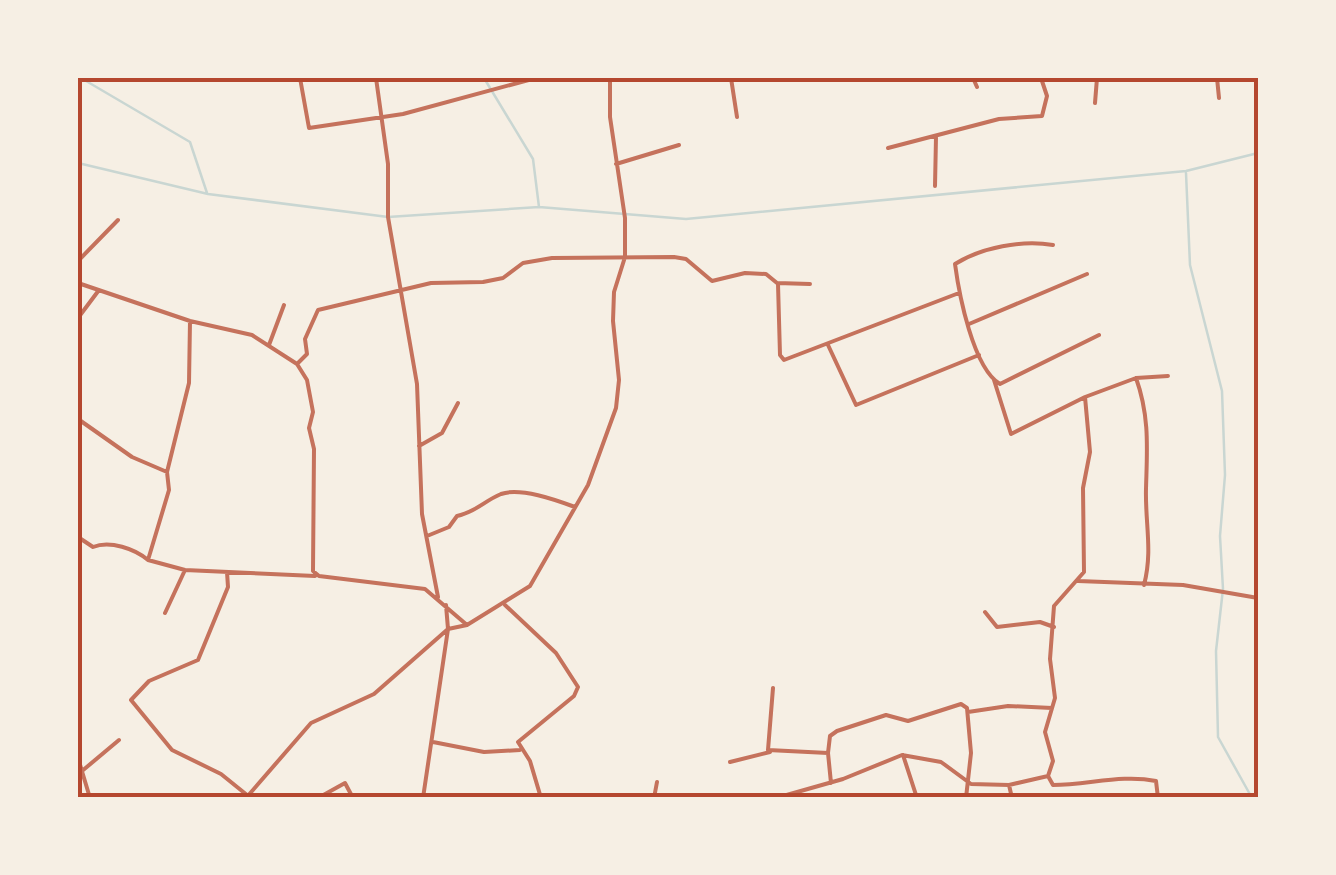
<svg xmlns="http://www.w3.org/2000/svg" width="1336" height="875" font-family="'Titillium Web',sans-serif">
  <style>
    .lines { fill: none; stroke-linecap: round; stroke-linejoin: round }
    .stream { stroke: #c9d6d2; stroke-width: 2.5 }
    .minor { stroke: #c5725c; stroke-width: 4 }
    .neatline { fill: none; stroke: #b5482f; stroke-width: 4 }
  </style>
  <rect width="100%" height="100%" fill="#f6efe4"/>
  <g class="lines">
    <path class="stream" d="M 81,78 L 190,142 L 207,193
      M 484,78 L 533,159 L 539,207
      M 78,163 L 208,194 L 388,217 L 539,207 L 686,219 L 1186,171 L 1258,153
      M 1186,173 L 1190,265 L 1222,391 L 1225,475 L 1220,536 L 1223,589 L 1216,651 L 1218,737 L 1252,798"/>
    <path class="minor" d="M 300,78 L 309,128 L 403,114 L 536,78
      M 376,78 L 388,164 L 388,217 L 417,384 L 422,514 L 438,597
      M 731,78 L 737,117
      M 973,78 L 977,87
      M 1217,78 L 1219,98
      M 1095,103 L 1097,78
      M 888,148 L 999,119 L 1042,116 L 1047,96 L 1041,78
      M 616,164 L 679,145
      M 935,186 L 936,137
      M 1053,245 C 1022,240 982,247 955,264 C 959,294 973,368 1000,384 L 1099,335
      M 78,261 L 118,220
      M 78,283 L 190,321 L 252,335 L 297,364 L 307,380 L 313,412 L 309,428 L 314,449 L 313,571 L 319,576 L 425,589 L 467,625
      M 778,284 L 780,355 L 784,360 L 959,293
      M 78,318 L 99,290
      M 969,324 L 1087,274
      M 269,345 L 284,305
      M 828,345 L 856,405 L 979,355
      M 298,363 L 307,354 L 305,339 L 318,310 L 431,283 L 483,282 L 503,278 L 523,263 L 552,258 L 674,257 L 686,259 L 712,281 L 745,273 L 766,274 L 777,283 L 810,284
      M 1136,378 C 1150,417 1147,450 1146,489 C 1145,523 1153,551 1144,585
      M 994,380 L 1011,434 L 1085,397
      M 78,419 L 132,457 L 167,472 L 189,383 L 190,321
      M 419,446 L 442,433 L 458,403
      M 167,472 L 169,490 L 148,560 L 185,570 L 315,576
      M 427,536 L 449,527 L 457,516 C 476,512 484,501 501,494 C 520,487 556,500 575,507
      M 78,537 L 93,547 C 110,540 135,549 148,560
      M 227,572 L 228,587 L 198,660 L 149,681 L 131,700 L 172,750 L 221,774 L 247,795
      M 1078,581 L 1183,585 L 1258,598
      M 505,605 L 556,653 L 578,687 L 574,696 L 518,742 L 530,761 L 541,798
      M 985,612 L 997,627 L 1040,622 L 1054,627
      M 165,613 L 185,570
      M 773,688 L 768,750 L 828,753 L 831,783
      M 968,712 L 1008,706 L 1052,708
      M 433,742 L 484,752 L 520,750
      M 828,753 L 830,736 L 837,731 L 886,715 L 908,721 L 961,704 L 967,708 L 971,753 L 966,798
      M 903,755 L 917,798
      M 78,758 L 90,798
      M 730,762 L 770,752
      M 82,771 L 119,740
      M 1048,776 L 1053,785 C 1088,785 1122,774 1156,781 L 1158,798
      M 1009,785 L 1012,798
      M 246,798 L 311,723 L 374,694 L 448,629 L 467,625 L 530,586 L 588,485 L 616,408 L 619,380 L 613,321 L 614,292 L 625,257 L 625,218 L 610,117 L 610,78
      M 318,798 L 345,783 L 353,798
      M 423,798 L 448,629 L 446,605
      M 654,798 L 657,782
      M 776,798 L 843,779 L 902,755 L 941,762 L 971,784 L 1009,785 L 1048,776 L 1053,761 L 1045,732 L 1055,698 L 1050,659 L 1054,606 L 1084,572 L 1083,488 L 1090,452 L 1085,397 L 1136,378 L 1168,376
      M 1255,798 L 1258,794"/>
  </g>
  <rect width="1336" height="875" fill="none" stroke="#f6efe4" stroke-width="160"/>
  <rect x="80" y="80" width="1176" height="715" class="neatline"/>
</svg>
